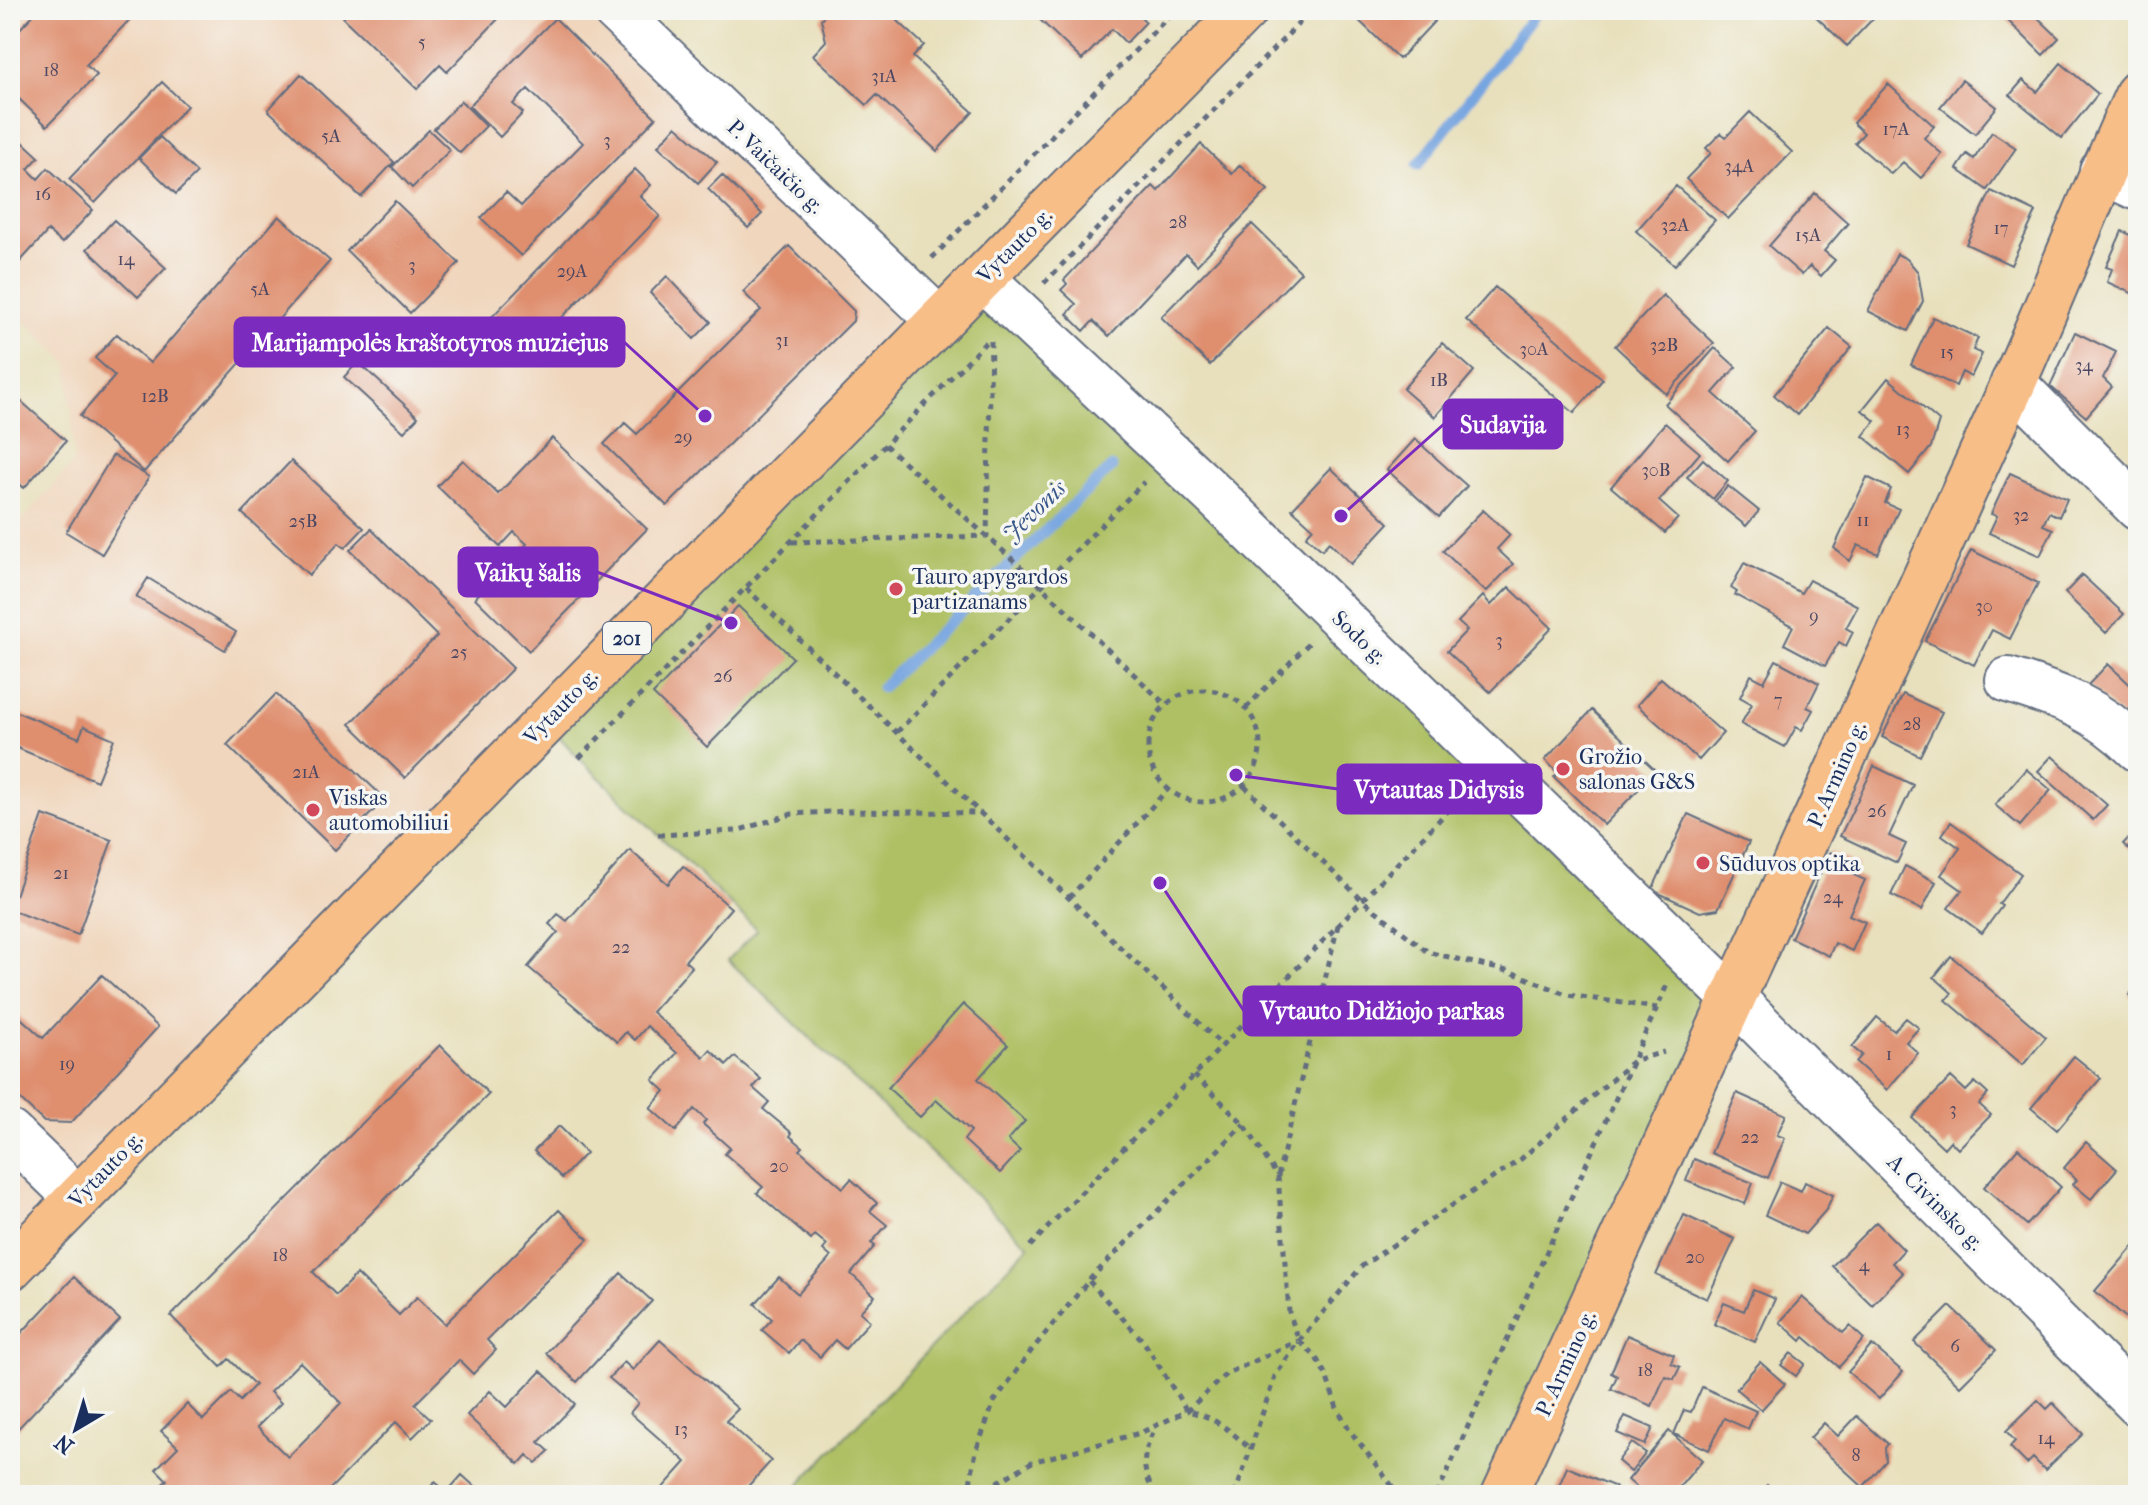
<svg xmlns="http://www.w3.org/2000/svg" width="2148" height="1505" font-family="'IM FELL French Canon',serif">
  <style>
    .built { fill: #f0d6bc }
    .green { fill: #aec064; stroke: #647861; stroke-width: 2 }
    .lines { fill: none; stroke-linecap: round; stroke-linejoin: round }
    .stream { stroke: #77a5e0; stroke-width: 11 }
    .building { fill: #df8e6e; fill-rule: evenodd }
    .minor-casing { stroke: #636d7f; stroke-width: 48 }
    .major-casing { stroke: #636d7f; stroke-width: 48 }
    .path { stroke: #636d7f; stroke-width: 5; stroke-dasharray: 6 6; stroke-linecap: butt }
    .minor { stroke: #fff; stroke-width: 44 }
    .major { stroke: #f7be88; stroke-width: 44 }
    .poi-dot { fill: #d1495b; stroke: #f6f6f2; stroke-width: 3 }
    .labels { text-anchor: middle; stroke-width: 7; stroke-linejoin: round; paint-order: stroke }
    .number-label { font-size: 18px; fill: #4c4762 }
    .shield { fill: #f6f6f2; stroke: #5d6b8a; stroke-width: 2 }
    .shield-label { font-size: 20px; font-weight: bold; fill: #1b2f5e }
    .street-label { font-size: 22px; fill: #1b2f5e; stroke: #f6f6f2 }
    .poi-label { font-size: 22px; fill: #1b2f5e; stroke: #f6f6f2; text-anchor: start }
    .water-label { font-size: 24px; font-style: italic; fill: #3b588c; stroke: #f6f6f2 }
    .leader { fill: none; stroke: #7b2cbf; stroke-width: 3 }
    .callout-dot { fill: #7b2cbf; stroke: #f6f6f2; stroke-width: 3 }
    .callout { fill: #7b2cbf; stroke: #7b2cbf; stroke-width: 3 }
    .callout-label { font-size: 24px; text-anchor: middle; font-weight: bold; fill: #fff }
  </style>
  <rect width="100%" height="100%" fill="#f6f6f2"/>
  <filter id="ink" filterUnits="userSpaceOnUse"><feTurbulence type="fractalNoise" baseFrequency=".0125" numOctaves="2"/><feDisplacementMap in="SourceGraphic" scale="16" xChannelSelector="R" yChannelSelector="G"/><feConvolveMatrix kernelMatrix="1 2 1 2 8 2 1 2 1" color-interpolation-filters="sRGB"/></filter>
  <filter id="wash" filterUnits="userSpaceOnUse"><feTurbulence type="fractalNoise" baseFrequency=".006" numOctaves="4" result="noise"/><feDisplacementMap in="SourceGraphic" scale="32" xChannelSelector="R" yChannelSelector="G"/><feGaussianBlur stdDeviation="1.8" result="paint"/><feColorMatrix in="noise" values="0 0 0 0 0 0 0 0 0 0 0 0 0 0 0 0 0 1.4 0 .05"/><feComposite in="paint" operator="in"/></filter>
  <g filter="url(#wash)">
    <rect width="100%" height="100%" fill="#e8e0bc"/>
    <path class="built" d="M 10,10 L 615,10 L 939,320 L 10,1266 L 10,534 L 74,462 L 68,363 L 10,307 Z"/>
    <path class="green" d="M 982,278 L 1734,999 L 1504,1495 L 789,1495 L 1029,1246 L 728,960 L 757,930 L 579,758 L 545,722 Z"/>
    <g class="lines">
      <path class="stream" d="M 1418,165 L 1538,10
        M 882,687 L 1112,467"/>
    </g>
    <g id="blocks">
      <path class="building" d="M 38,10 L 139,10 L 86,65 L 97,75 L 47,126 L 10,90 L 10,39 Z
        M 352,10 L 495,10 L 501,16 L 447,72 L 440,65 L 417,89 L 343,18 Z
        M 829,10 L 886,10 L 924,45 L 913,57 L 973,112 L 937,151 L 877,95 L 867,105 L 813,55 L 826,41 L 821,19 Z
        M 1040,10 L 1134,10 L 1146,22 L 1126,43 L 1112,29 L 1082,60 L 1035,15 Z
        M 1352,10 L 1445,10 L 1399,59 L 1350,12 Z
        M 1809,10 L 1881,10 L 1847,46 Z
        M 1997,10 L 2030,10 L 2059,38 L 2043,55 Z
        M 555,18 L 656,118 L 521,256 L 481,218 L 506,192 L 521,206 L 583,143 L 528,89 L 513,104 L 523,113 L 500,137 L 469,106 Z
        M 2061,63 L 2098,94 L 2062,138 L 2010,95 L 2023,80 L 2037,92 Z
        M 301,74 L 394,162 L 361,197 L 268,110 Z
        M 1962,80 L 1997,107 L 1975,134 L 1940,107 Z
        M 162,82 L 187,106 L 95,203 L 69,179 Z
        M 1888,84 L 1934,126 L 1924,138 L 1942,154 L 1921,178 L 1903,162 L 1891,174 L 1855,143 L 1864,133 L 1853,123 Z
        M 461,101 L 486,126 L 460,153 L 434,129 Z
        M 1750,112 L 1792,152 L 1728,219 L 1686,179 L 1711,153 L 1706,148 L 1721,133 L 1726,137 Z
        M 676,126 L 717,162 L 698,183 L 658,146 Z
        M 10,130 L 39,157 L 28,169 L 38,179 L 48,168 L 93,210 L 62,243 L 48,231 L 17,265 L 10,259 Z
        M 429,130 L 450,150 L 412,188 L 392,167 Z
        M 1992,132 L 2016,148 L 1987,190 L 1957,169 L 1967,154 L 1974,159 Z
        M 160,137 L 197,173 L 176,194 L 139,158 Z
        M 1201,144 L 1232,174 L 1240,165 L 1268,190 L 1197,265 L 1186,254 L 1109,336 L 1093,321 L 1084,331 L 1067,314 L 1076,304 L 1061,290 L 1067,284 L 1064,280 L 1153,186 L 1158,191 Z
        M 635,169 L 651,185 L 640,196 L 660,216 L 520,361 L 483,326 Z
        M 722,175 L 762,214 L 748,228 L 708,189 Z
        M 1676,186 L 1715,220 L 1675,265 L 1636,231 Z
        M 1991,191 L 2036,212 L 2011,265 L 1966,244 Z
        M 1815,193 L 1848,223 L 1824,251 L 1835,260 L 1821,276 L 1810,266 L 1802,275 L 1769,246 Z
        M 395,201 L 459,263 L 410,313 L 347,251 Z
        M 279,216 L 330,261 L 144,472 L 80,416 L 115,376 L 95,358 L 117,334 L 150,363 Z
        M 114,220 L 166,268 L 138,297 L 87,249 Z
        M 1252,224 L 1301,272 L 1210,365 L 1161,317 Z
        M 2122,231 L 2138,238 L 2138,296 L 2107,282 L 2112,269 L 2106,267 Z
        M 789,246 L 854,311 L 853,321 L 667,506 L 604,444 L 625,423 L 637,434 L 761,310 L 743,292 Z
        M 1897,254 L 1907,259 L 1918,272 L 1923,301 L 1908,331 L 1868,311 Z
        M 667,276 L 711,322 L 694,339 L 650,293 Z
        M 1495,287 L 1603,379 L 1574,413 L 1466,320 Z
        M 1663,295 L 1714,343 L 1666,394 L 1615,346 Z
        M 1933,317 L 1978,338 L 1973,350 L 1982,354 L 1971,377 L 1962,372 L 1956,386 L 1911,365 Z
        M 1829,328 L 1852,347 L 1797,415 L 1774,395 Z
        M 2075,332 L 2116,352 L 2103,378 L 2112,387 L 2086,417 L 2050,386 Z
        M 1442,343 L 1474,371 L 1435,417 L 1403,389 Z
        M 1715,348 L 1736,367 L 1713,393 L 1755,431 L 1728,461 L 1665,404 Z
        M 358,362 L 418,417 L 404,432 L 344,377 Z
        M 1888,378 L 1939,421 L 1931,447 L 1909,474 L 1863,436 L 1875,421 L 1862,410 Z
        M 14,395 L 66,441 L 24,488 L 10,475 L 10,399 Z
        M 1665,423 L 1700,453 L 1659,501 L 1678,518 L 1665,533 L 1611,487 Z
        M 552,438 L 647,529 L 529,651 L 475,598 L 527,544 L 514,532 L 500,547 L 437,486 L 463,460 L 498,494 Z
        M 1415,439 L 1467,486 L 1439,517 L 1387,470 Z
        M 113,455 L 149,477 L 102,554 L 66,532 Z
        M 1703,459 L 1728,481 L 1713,499 L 1687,477 Z
        M 291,461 L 364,528 L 345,548 L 339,543 L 309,575 L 242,513 Z
        M 1331,468 L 1389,523 L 1351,564 L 1329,542 L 1322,550 L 1306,536 L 1313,528 L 1292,509 Z
        M 2010,473 L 2067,499 L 2059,517 L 2049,512 L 2043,525 L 2053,529 L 2040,556 L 1989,533 L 1997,516 L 1991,514 Z
        M 1867,477 L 1891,489 L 1885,503 L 1899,509 L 1878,554 L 1858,545 L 1850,561 L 1834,548 Z
        M 1728,486 L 1759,511 L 1746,526 L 1715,501 Z
        M 1483,510 L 1510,535 L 1497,549 L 1513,564 L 1486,592 L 1443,551 Z
        M 371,529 L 513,668 L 405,778 L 350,724 L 437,636 L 350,550 Z
        M 1971,550 L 2038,583 L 2010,639 L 1992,630 L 1974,665 L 1925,641 Z
        M 1744,563 L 1801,593 L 1809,580 L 1858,606 L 1846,628 L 1853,632 L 1846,646 L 1839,642 L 1825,666 L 1784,644 L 1793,626 L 1735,595 L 1737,592 L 1731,588 Z
        M 2082,575 L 2124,614 L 2106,633 L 2065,593 Z
        M 148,578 L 236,632 L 225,650 L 136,597 Z
        M 1509,587 L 1552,628 L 1490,692 L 1447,651 L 1467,630 L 1458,622 L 1483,596 L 1491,605 Z
        M 738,606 L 793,658 L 707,747 L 653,694 Z
        M 1776,660 L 1819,683 L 1807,707 L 1813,710 L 1802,730 L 1796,727 L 1785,747 L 1741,724 L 1752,704 L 1740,697 L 1751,675 L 1764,682 Z
        M 2108,664 L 2138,692 L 2138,700 L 2122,717 L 2088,685 Z
        M 1661,678 L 1723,733 L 1699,760 L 1637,705 Z
        M 276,694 L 385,799 L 335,850 L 227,745 Z
        M 1903,694 L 1942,712 L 1920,756 L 1882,737 Z
        M 10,709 L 79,738 L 84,726 L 114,739 L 97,781 L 10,745 Z
        M 1592,710 L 1656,771 L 1604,825 L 1554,777 L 1558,773 L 1545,760 Z
        M 2052,756 L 2107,805 L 2093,820 L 2038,771 Z
        M 1874,766 L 1913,785 L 1889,836 L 1906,844 L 1897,863 L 1840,836 Z
        M 2026,769 L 2051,790 L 2020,826 L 1995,805 Z
        M 1688,814 L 1749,842 L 1718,909 L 1700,912 L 1652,890 Z
        M 43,815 L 112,840 L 78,935 L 10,910 Z
        M 1951,822 L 2021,874 L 1999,904 L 2002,906 L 1982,933 L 1948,908 L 1962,890 L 1941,875 L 1960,848 L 1942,835 Z
        M 2138,828 L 2138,857 L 2123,844 Z
        M 630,850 L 668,884 L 683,866 L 731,908 L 685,961 L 692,967 L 652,1012 L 704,1057 L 710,1050 L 727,1065 L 735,1057 L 761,1079 L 753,1088 L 769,1102 L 763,1109 L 792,1133 L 790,1136 L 803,1147 L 800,1150 L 843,1188 L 851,1179 L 877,1203 L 870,1211 L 887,1225 L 871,1243 L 875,1246 L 851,1274 L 875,1296 L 860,1312 L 870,1321 L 845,1349 L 835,1340 L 820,1357 L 800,1340 L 789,1353 L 762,1330 L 772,1319 L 755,1304 L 779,1277 L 798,1294 L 831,1257 L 823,1250 L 827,1245 L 815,1235 L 811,1240 L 757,1193 L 763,1187 L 725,1154 L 730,1148 L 703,1124 L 706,1120 L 694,1109 L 676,1131 L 650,1108 L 665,1091 L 653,1080 L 677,1053 L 647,1026 L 635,1040 L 626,1032 L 617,1042 L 528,967 L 558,932 L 549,924 L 558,914 L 567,921 Z
        M 1830,852 L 1858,865 L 1854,875 L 1865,880 L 1849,915 L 1865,922 L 1852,951 L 1835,943 L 1829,956 L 1791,938 Z
        M 1905,866 L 1936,882 L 1922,910 L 1891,895 Z
        M 1951,956 L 2046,1037 L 2023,1065 L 1946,1000 L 1952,993 L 1934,977 Z
        M 102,975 L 158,1027 L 71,1123 L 44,1122 L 10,1090 L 10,1016 L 14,1012 L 43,1038 Z
        M 2138,985 L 2138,1003 L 2129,995 Z
        M 963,1004 L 1008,1045 L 978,1079 L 1025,1121 L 1008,1140 L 1020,1151 L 1000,1173 L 964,1140 L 971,1131 L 936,1100 L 920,1117 L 888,1088 Z
        M 1877,1017 L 1894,1031 L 1906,1018 L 1919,1028 L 1906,1042 L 1918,1053 L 1887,1090 L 1856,1062 L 1862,1055 L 1852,1047 Z
        M 440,1045 L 489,1094 L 313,1272 L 336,1295 L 357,1274 L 399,1315 L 417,1297 L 445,1324 L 559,1210 L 588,1239 L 487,1340 L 496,1350 L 473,1374 L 459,1360 L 415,1404 L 431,1419 L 412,1438 L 396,1422 L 324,1495 L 151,1495 L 167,1480 L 156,1469 L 178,1447 L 161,1431 L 187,1404 L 203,1420 L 231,1392 L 240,1401 L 255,1385 L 229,1359 L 221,1367 L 171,1316 ZM 300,1362 L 341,1403 L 288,1457 L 257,1427 L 281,1403 L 270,1392 Z
        M 2074,1056 L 2101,1078 L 2057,1130 L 2031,1108 Z
        M 1951,1077 L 1966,1091 L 1975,1082 L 1988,1094 L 1979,1104 L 1991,1115 L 1958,1149 L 1950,1141 L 1944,1148 L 1912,1118 Z
        M 1737,1093 L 1786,1115 L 1777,1135 L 1785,1138 L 1768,1178 L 1711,1153 Z
        M 559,1126 L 586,1153 L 562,1178 L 534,1151 Z
        M 2086,1142 L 2117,1169 L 2091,1199 L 2073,1184 L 2077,1180 L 2064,1168 Z
        M 2018,1148 L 2061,1187 L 2027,1225 L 1984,1187 Z
        M 1694,1159 L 1753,1183 L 1745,1204 L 1686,1181 Z
        M 1780,1182 L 1801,1191 L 1805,1182 L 1833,1195 L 1826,1210 L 1805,1234 L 1765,1215 Z
        M 1684,1215 L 1735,1239 L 1707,1299 L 1656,1275 Z
        M 1876,1222 L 1904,1250 L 1892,1263 L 1903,1273 L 1872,1305 L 1832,1266 Z
        M 2138,1241 L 2138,1328 L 2095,1291 Z
        M 621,1273 L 652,1301 L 577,1382 L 546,1353 Z
        M 74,1277 L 120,1320 L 10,1437 L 10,1345 Z
        M 1753,1290 L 1775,1299 L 1755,1342 L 1714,1324 L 1724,1303 L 1744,1311 Z
        M 1802,1297 L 1843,1333 L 1850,1326 L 1864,1339 L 1839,1367 L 1804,1337 L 1801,1341 L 1780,1322 Z
        M 1950,1306 L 1996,1350 L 1960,1386 L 1914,1342 Z
        M 1627,1335 L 1674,1355 L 1671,1363 L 1680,1367 L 1674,1379 L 1665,1376 L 1652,1406 L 1611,1389 L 1617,1376 L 1611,1373 Z
        M 660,1340 L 738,1409 L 726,1421 L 771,1461 L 740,1495 L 663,1495 L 659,1492 L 686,1462 L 630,1413 L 638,1403 L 609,1378 L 624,1362 L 633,1370 Z
        M 1872,1345 L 1903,1372 L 1879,1399 L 1848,1372 Z
        M 1791,1353 L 1805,1364 L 1796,1376 L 1781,1365 Z
        M 1760,1362 L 1785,1384 L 1761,1410 L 1736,1389 Z
        M 541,1371 L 575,1404 L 539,1442 L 549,1451 L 536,1463 L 527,1455 L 519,1464 L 467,1415 L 490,1391 L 507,1407 Z
        M 1702,1387 L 1756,1411 L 1748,1429 L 1724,1418 L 1709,1450 L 1674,1434 L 1684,1410 L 1691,1412 Z
        M 2038,1400 L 2047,1409 L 2053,1403 L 2083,1434 L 2045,1470 L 2033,1458 L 2027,1464 L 2010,1447 L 2015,1441 L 2006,1431 Z
        M 1625,1416 L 1653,1428 L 1645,1445 L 1617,1433 Z
        M 1857,1416 L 1888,1444 L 1885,1448 L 1886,1461 L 1863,1487 L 1810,1438 L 1824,1423 L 1838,1436 Z
        M 1669,1431 L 1702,1460 L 1673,1495 L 1645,1495 L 1628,1480 Z
        M 1632,1443 L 1646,1453 L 1631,1472 L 1618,1461 Z
        M 1567,1467 L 1616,1487 L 1613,1495 L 1555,1495 Z
        M 462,1475 L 484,1495 L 423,1495 L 435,1482 L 447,1492 Z
        M 1767,1485 L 1777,1495 L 1758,1495 Z
        M 1786,1486 L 1796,1495 L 1778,1495 Z"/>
    </g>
  </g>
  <g filter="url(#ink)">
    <use href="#blocks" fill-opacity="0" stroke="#636d7f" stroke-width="2"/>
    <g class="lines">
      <defs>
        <path id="minor" d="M 615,10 L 939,320
          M 2102,171 L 2138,188
          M 982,278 L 1213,494 L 1734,999 L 2138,1404
          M 2013,383 L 2138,508
          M 2008,680 C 2063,697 2096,708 2138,749
          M 10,1133 L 77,1198"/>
        <path id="major" d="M 10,1268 L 1245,10
          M 1504,1495 C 1676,1126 1845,755 2013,384 C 2056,288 2094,189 2138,93"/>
      </defs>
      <use href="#minor" class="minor-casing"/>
      <use href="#major" class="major-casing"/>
      <path class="path" d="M 932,258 L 1175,10
        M 1044,283 L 1312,10
        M 885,445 L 1022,568 L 1165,704
        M 792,542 L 987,536 L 991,341
        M 746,588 L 1222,1045
        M1148 746a56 56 0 1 1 112 0a56 56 0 1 1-112 0Z
        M 1246,708 L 1309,643
        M 897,732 L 1144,482
        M 579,758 L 989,339
        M 1244,786 L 1362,900 L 1428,952 L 1511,972 L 1568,995 L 1657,1008
        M 658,835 L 736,831 L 792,814 L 848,811 L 980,813
        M 1069,898 L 1167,790
        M 1194,1075 L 1244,1124 L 1278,1177 L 1289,1312 L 1299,1341 L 1315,1356 L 1326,1375 L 1337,1408 L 1351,1432 L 1399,1495
        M 1278,1176 L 1338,925
        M 1030,1246 L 1466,792
        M 1089,1281 L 1144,1342 L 1187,1411 C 1214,1416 1231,1431 1250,1449
        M 968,1495 L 976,1451 L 994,1402 L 1031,1351 L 1091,1278 L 1244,1124
        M 976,1495 L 1032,1462 L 1140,1433 L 1187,1411 L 1226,1374 L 1298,1341
        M 1155,1495 C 1139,1464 1143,1456 1156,1425
        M 1235,1495 L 1275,1376 L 1299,1341 L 1362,1266 L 1521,1159 L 1633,1061 L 1664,1052
        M 1437,1495 L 1667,985"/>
      <use href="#minor" class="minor"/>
      <use href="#major" class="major"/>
    </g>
  </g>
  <g class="poi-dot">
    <circle cx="896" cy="589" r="8"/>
    <circle cx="1563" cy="769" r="8"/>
    <circle cx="313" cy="810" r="8"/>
    <circle cx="1703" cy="863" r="8"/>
  </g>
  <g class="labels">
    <g class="number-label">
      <text x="422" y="48">5</text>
      <text x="51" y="76">18</text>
      <text x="884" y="82">31A</text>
      <text x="1896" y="135">17A</text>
      <text x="331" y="142">5A</text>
      <text x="607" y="146">3</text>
      <text x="1739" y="172">34A</text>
      <text x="43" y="200">16</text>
      <text x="1178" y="228">28</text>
      <text x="1675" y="231">32A</text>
      <text x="2001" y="234">17</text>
      <text x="1808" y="241">15A</text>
      <text x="126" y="265">14</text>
      <text x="412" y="271">3</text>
      <text x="572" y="277">29A</text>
      <text x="260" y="295">5A</text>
      <text x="782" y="346">31</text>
      <text x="1664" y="351">32B</text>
      <text x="1534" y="355">30A</text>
      <text x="1947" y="358">15</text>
      <text x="2084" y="371">34</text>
      <text x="1439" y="386">1B</text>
      <text x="155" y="402">12B</text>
      <text x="1903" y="435">13</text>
      <text x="683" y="443">29</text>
      <text x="1656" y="476">30B</text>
      <text x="2021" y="521">32</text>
      <text x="1863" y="526">11</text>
      <text x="303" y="527">25B</text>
      <text x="1984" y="612">30</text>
      <text x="1814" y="622">9</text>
      <text x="1499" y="646">3</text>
      <text x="459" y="658">25</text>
      <text x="723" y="682">26</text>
      <text x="1778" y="706">7</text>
      <text x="1912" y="730">28</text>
      <text x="306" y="778">21A</text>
      <text x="1877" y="817">26</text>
      <text x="61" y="879">21</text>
      <text x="1833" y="903">24</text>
      <text x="621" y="953">22</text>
      <text x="1889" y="1060">1</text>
      <text x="67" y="1070">19</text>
      <text x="1953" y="1115">3</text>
      <text x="1750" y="1143">22</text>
      <text x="779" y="1172">20</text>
      <text x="280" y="1261">18</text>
      <text x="1695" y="1263">20</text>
      <text x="1864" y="1271">4</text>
      <text x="1955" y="1352">6</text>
      <text x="1645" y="1376">18</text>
      <text x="681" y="1435">13</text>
      <text x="2046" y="1444">14</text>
      <text x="1856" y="1461">8</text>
    </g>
    <rect class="shield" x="603" y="622" width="48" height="32" rx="6"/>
    <g class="shield-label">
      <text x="627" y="645">201</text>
    </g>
    <g class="street-label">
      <text transform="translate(776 166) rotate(44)" y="8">P. Vaičaičio g.</text>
      <text transform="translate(1014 245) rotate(-45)" y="8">Vytauto g.</text>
      <text transform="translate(1360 637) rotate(44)" y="8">Sodo g.</text>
      <text transform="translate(560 706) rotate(-46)" y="8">Vytauto g.</text>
      <text transform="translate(1836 774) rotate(-66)" y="8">P. Armino g.</text>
      <text transform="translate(105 1169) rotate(-46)" y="8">Vytauto g.</text>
      <text transform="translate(1936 1202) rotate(45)" y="8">A. Civinsko g.</text>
      <text transform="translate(1565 1363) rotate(-65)" y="8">P. Armino g.</text>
    </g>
    <g class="poi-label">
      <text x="912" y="584">Tauro apygardos<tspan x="912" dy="25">partizanams</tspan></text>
      <text x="1579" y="764">Grožio<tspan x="1579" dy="25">salonas G&amp;S</tspan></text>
      <text x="329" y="805">Viskas<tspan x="329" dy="25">automobiliui</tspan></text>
      <text x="1719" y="871">Sūduvos optika</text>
    </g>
    <g class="water-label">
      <text transform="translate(1034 511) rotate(-44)" y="8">Jevonis</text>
    </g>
  </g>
  <path class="leader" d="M705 416L624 342M1341 516L1444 424M731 623L597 572M1236 775L1338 789M1160 883L1244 1011"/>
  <g class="callout-dot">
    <circle cx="705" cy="416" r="8"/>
    <circle cx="1341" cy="516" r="8"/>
    <circle cx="731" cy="623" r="8"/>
    <circle cx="1236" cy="775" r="8"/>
    <circle cx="1160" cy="883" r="8"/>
  </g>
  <g class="callout">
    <rect x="235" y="318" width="389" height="48" rx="8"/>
    <rect x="1444" y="400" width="118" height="48" rx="8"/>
    <rect x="459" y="548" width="138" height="48" rx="8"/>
    <rect x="1338" y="765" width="203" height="48" rx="8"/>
    <rect x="1244" y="987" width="277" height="48" rx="8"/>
  </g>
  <g class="callout-label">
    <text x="430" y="351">Marijampolės kraštotyros muziejus</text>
    <text x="1503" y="433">Sudavija</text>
    <text x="528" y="581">Vaikų šalis</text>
    <text x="1439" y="798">Vytautas Didysis</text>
    <text x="1382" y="1019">Vytauto Didžiojo parkas</text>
  </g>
  <rect width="2148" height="1505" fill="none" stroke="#f6f6f2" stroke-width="40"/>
  <g transform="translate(76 1429) rotate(218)" stroke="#f6f6f2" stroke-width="6" paint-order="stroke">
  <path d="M0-6L14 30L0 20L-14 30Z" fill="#1b2f5e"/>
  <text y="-12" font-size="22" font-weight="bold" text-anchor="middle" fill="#1b2f5e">N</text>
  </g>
</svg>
